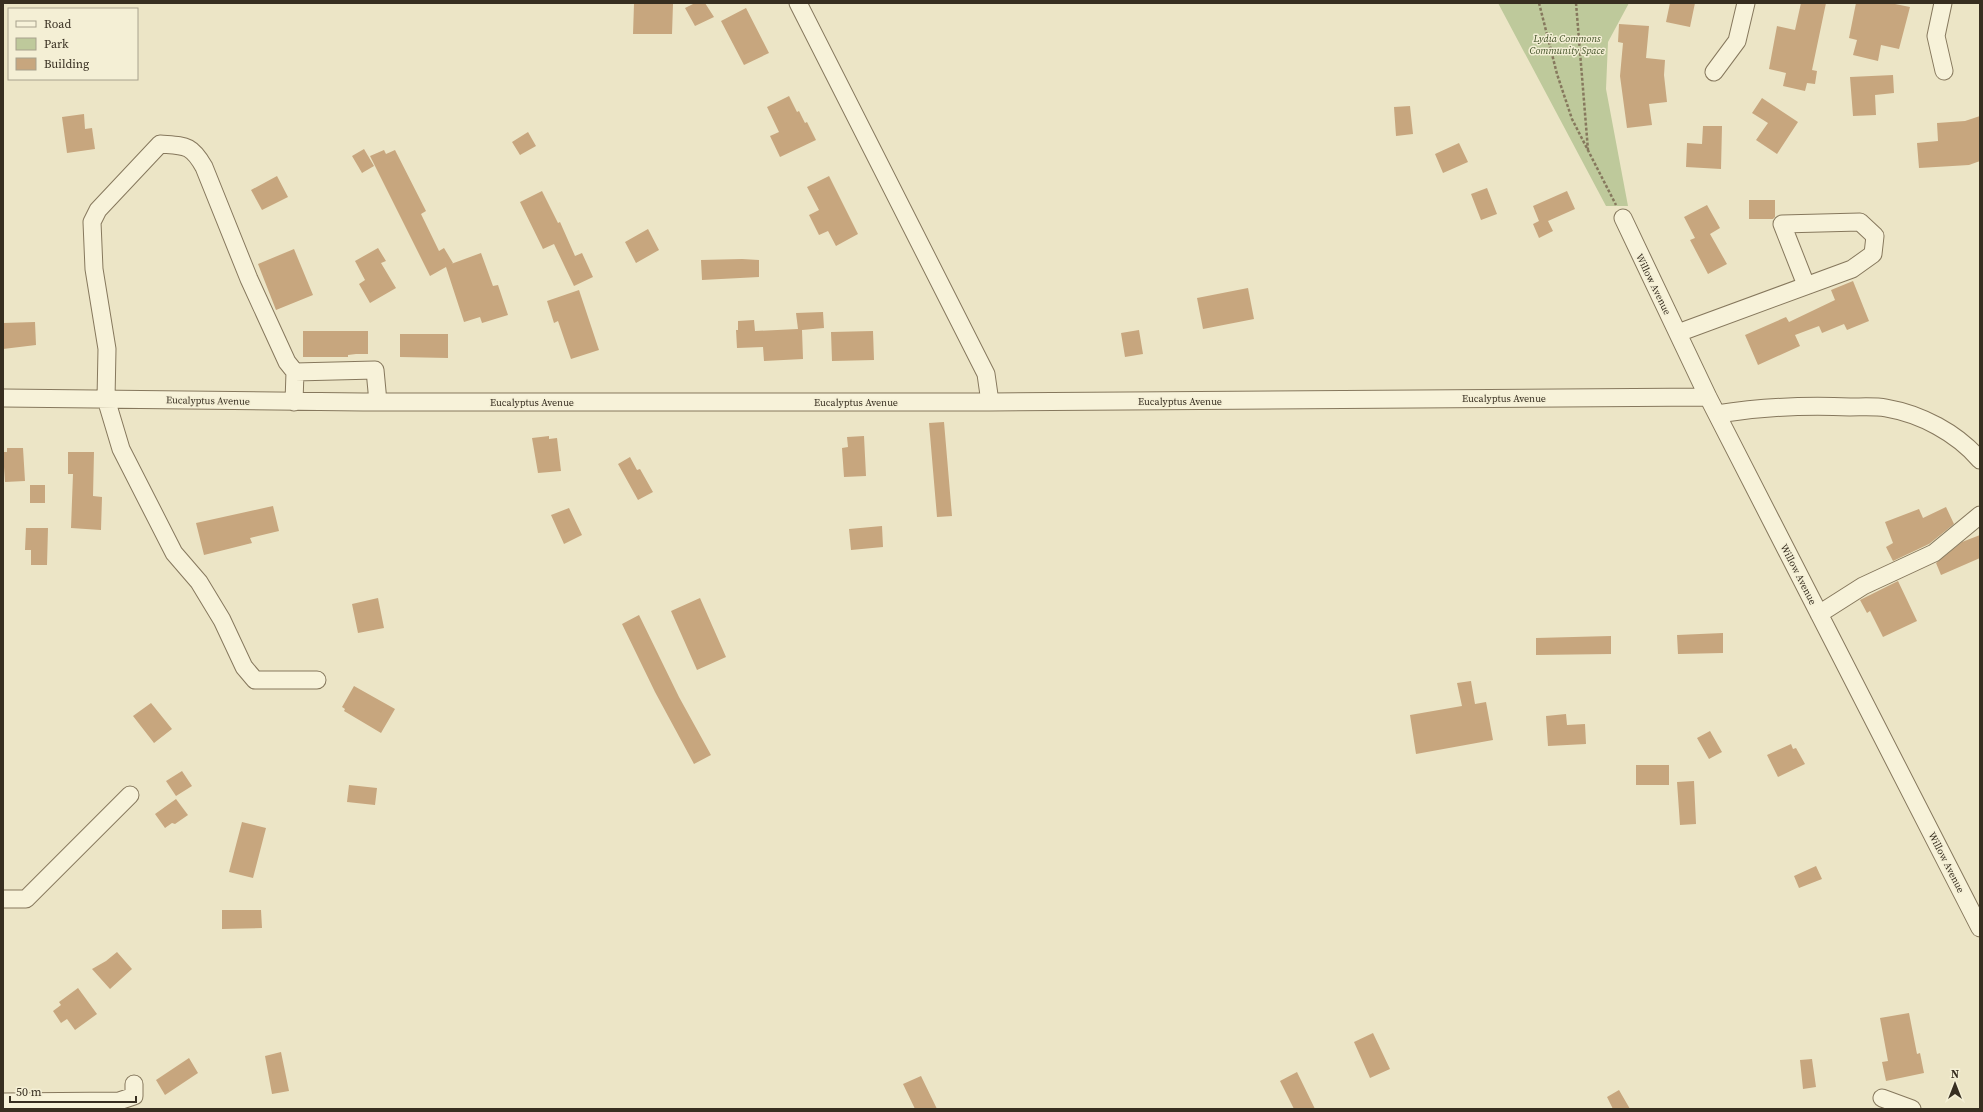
<svg xmlns="http://www.w3.org/2000/svg" width="1983" height="1112" font-family="'Source Serif 4',serif">
  <style>
    .green { fill: #bec99b }
    .building { fill: #c7a67e }
    .lines { fill: none; stroke-linecap: round; stroke-linejoin: round }
    .minor-casing { stroke: #86785d; stroke-width: 19 }
    .path { stroke: #86785d; stroke-width: 2.5; stroke-dasharray: 3 2; stroke-linecap: butt }
    .minor { stroke: #f7f2d9; stroke-width: 17 }
    .labels { text-anchor: middle; stroke-width: 3; stroke-linejoin: round; paint-order: stroke }
    .park-label { font-size: 10px; font-style: italic; fill: #425228; stroke: #f4efd5 }
    .street-label { font-size: 10px; fill: #372e20; stroke: #f4efd5 }
  </style>
  <rect width="100%" height="100%" fill="#ece5c6"/>
  <path class="green" d="M 1498,3 L 1629,3 L 1608,42 L 1606,89 L 1628,206 L 1606,206 Z"/>
  <path class="building" d="M 695,3 L 705,3 L 714,17 L 695,26 L 685,8 Z
    M 1670,3 L 1695,3 L 1690,27 L 1666,22 Z
    M 1801,3 L 1826,3 L 1812,70 L 1817,71 L 1815,84 L 1807,83 L 1805,91 L 1783,86 L 1786,73 L 1769,69 L 1777,26 L 1795,30 Z
    M 1856,3 L 1890,3 L 1910,7 L 1899,49 L 1881,45 L 1878,61 L 1853,55 L 1857,40 L 1849,38 Z
    M 634,4 L 673,4 L 672,34 L 633,34 Z
    M 746,8 L 769,53 L 744,65 L 721,21 Z
    M 1619,24 L 1649,26 L 1646,58 L 1665,60 L 1664,75 L 1667,102 L 1649,104 L 1652,125 L 1627,128 L 1620,76 L 1623,43 L 1618,42 Z
    M 1893,75 L 1894,93 L 1875,95 L 1876,115 L 1853,116 L 1850,77 Z
    M 789,96 L 797,112 L 799,111 L 805,123 L 807,122 L 816,140 L 780,157 L 770,136 L 779,132 L 767,107 Z
    M 1762,98 L 1798,122 L 1777,154 L 1756,140 L 1768,123 L 1752,113 Z
    M 1410,106 L 1413,134 L 1396,136 L 1394,107 Z
    M 84,114 L 85,129 L 92,128 L 95,149 L 67,153 L 62,117 Z
    M 1980,116 L 1980,161 L 1969,165 L 1919,168 L 1917,143 L 1938,141 L 1937,123 L 1965,121 Z
    M 1703,126 L 1722,126 L 1721,169 L 1686,167 L 1687,143 L 1702,144 Z
    M 528,132 L 536,146 L 520,155 L 512,142 Z
    M 1459,143 L 1468,162 L 1443,173 L 1435,154 Z
    M 364,149 L 374,166 L 362,173 L 352,156 Z
    M 384,150 L 386,154 L 395,150 L 426,211 L 421,214 L 439,251 L 444,248 L 453,263 L 451,264 L 481,253 L 493,286 L 498,285 L 508,315 L 482,323 L 480,317 L 464,322 L 446,267 L 430,276 L 370,156 Z
    M 277,176 L 288,197 L 262,210 L 251,190 Z
    M 829,176 L 858,234 L 836,246 L 828,231 L 819,235 L 809,215 L 819,210 L 807,187 Z
    M 1487,188 L 1497,214 L 1481,220 L 1471,194 Z
    M 542,191 L 558,223 L 560,222 L 575,256 L 582,253 L 593,277 L 574,286 L 554,244 L 543,249 L 520,202 Z
    M 1567,191 L 1575,209 L 1548,221 L 1553,231 L 1539,238 L 1533,224 L 1539,221 L 1533,206 Z
    M 1749,200 L 1775,200 L 1775,217 L 1773,219 L 1749,219 Z
    M 1707,205 L 1720,228 L 1710,234 L 1727,264 L 1708,274 L 1690,240 L 1695,238 L 1684,217 Z
    M 648,229 L 659,250 L 636,263 L 625,242 Z
    M 378,248 L 386,261 L 381,263 L 396,288 L 370,303 L 359,284 L 365,280 L 355,261 Z
    M 294,249 L 313,295 L 276,310 L 258,264 Z
    M 742,259 L 759,260 L 759,277 L 702,280 L 701,260 Z
    M 1853,281 L 1869,321 L 1847,330 L 1844,324 L 1822,333 L 1819,326 L 1795,335 L 1800,346 L 1758,365 L 1745,335 L 1786,317 L 1789,322 L 1835,300 L 1831,290 Z
    M 1248,288 L 1254,319 L 1203,329 L 1197,298 Z
    M 579,290 L 599,350 L 571,359 L 558,321 L 554,323 L 547,301 Z
    M 823,312 L 824,328 L 802,330 L 803,359 L 764,361 L 763,347 L 737,348 L 736,330 L 738,330 L 738,321 L 754,320 L 755,331 L 798,329 L 796,313 Z
    M 35,322 L 36,345 L 3,349 L 3,323 Z
    M 1139,330 L 1143,354 L 1125,357 L 1121,333 Z
    M 303,331 L 368,331 L 368,354 L 356,354 L 348,355 L 348,357 L 303,357 Z
    M 873,331 L 874,360 L 832,361 L 831,332 Z
    M 400,334 L 448,334 L 448,358 L 400,357 Z
    M 944,422 L 952,516 L 937,517 L 929,423 Z
    M 549,436 L 549,439 L 557,438 L 561,471 L 538,473 L 532,438 Z
    M 864,436 L 866,476 L 844,477 L 842,448 L 848,447 L 847,437 Z
    M 7,448 L 23,448 L 25,481 L 5,482 L 3,452 L 7,452 Z
    M 68,452 L 94,452 L 93,496 L 102,497 L 101,530 L 71,528 L 73,474 L 68,474 Z
    M 630,457 L 637,470 L 640,469 L 653,492 L 638,500 L 618,464 Z
    M 30,485 L 45,485 L 45,503 L 30,503 Z
    M 273,506 L 279,531 L 250,538 L 252,543 L 204,555 L 196,523 Z
    M 1946,507 L 1954,524 L 1929,544 L 1893,561 L 1886,547 L 1893,543 L 1885,522 L 1919,509 L 1923,518 Z
    M 569,508 L 582,535 L 564,544 L 551,515 Z
    M 882,526 L 883,547 L 851,550 L 849,529 Z
    M 26,528 L 48,528 L 47,565 L 31,565 L 31,550 L 25,550 Z
    M 1980,535 L 1980,558 L 1941,575 L 1936,563 L 1962,542 Z
    M 1898,581 L 1917,621 L 1883,637 L 1870,611 L 1867,613 L 1860,600 Z
    M 378,598 L 384,628 L 358,633 L 352,604 Z
    M 700,598 L 726,657 L 697,670 L 671,611 Z
    M 639,615 L 679,697 L 711,755 L 694,764 L 655,692 L 622,624 Z
    M 1723,633 L 1723,653 L 1678,654 L 1677,635 Z
    M 1611,636 L 1611,654 L 1536,655 L 1536,638 Z
    M 1471,681 L 1475,704 L 1486,702 L 1493,740 L 1416,754 L 1410,715 L 1462,706 L 1457,683 Z
    M 354,686 L 395,709 L 381,733 L 344,711 L 345,709 L 342,707 Z
    M 151,703 L 172,729 L 154,743 L 133,716 Z
    M 1566,714 L 1567,725 L 1585,724 L 1586,744 L 1548,746 L 1546,716 Z
    M 1710,731 L 1722,752 L 1709,759 L 1697,738 Z
    M 1791,744 L 1793,749 L 1796,748 L 1805,764 L 1778,777 L 1767,755 Z
    M 1636,765 L 1669,765 L 1669,785 L 1636,785 Z
    M 182,771 L 192,786 L 176,796 L 166,781 Z
    M 1694,781 L 1696,824 L 1680,825 L 1677,782 Z
    M 349,785 L 377,788 L 375,805 L 347,802 Z
    M 176,799 L 188,815 L 175,824 L 172,823 L 165,828 L 155,814 Z
    M 242,822 L 266,828 L 253,878 L 229,872 Z
    M 1816,866 L 1822,879 L 1799,888 L 1794,876 Z
    M 222,910 L 261,910 L 262,928 L 222,929 Z
    M 117,952 L 132,969 L 110,989 L 92,969 L 106,961 Z
    M 78,988 L 97,1014 L 75,1030 L 67,1019 L 61,1023 L 53,1011 L 61,1005 L 59,1002 Z
    M 1909,1013 L 1917,1054 L 1920,1053 L 1924,1073 L 1886,1081 L 1882,1062 L 1888,1061 L 1880,1018 Z
    M 1373,1033 L 1390,1069 L 1370,1078 L 1354,1042 Z
    M 281,1052 L 289,1091 L 272,1094 L 265,1056 Z
    M 189,1058 L 198,1073 L 165,1095 L 156,1080 Z
    M 1812,1059 L 1816,1087 L 1803,1089 L 1800,1060 Z
    M 1297,1072 L 1315,1109 L 1294,1109 L 1280,1081 Z
    M 921,1076 L 937,1109 L 915,1109 L 903,1084 Z
    M 1619,1090 L 1630,1109 L 1613,1109 L 1607,1097 Z"/>
  <g class="lines">
    <defs>
      <path id="minor" d="M 798,3 L 986,374 L 990,402
        M 1943,3 L 1936,36 L 1944,71
        M 1714,72 L 1737,41 L 1746,3
        M 1623,218 L 1708,397 L 1980,928
        M 1678,333 L 1852,269 L 1873,254 L 1875,236 L 1860,222 L 1782,224 L 1806,285
        M 295,372 L 375,370 L 378,402
        M 3,398 L 363,402 L 990,402 L 1708,397
        M 294,402 L 295,372 L 287,362 L 249,279 L 204,167 C 191,144 185,146 160,144 L 98,210 L 92,222 L 94,269 L 107,349 L 106,399 L 121,449 L 174,553 L 199,582 L 222,620 L 244,667 L 255,680 L 317,680
        M 1717,414 C 1761,407 1805,405 1850,407 C 1862,407 1875,406 1886,408 C 1921,414 1957,433 1980,460
        M 1819,614 L 1863,586 L 1934,553 L 1980,515
        M 3,899 L 26,899 L 130,795
        M 1882,1098 L 1912,1109
        M 3,1102 L 119,1101 L 134,1096 L 134,1084"/>
    </defs>
    <use href="#minor" class="minor-casing"/>
    <path class="path" d="M 1539,3 L 1557,74 L 1572,119 L 1616,205
      M 1576,3 L 1588,150"/>
    <use href="#minor" class="minor"/>
  </g>
  <g class="labels">
    <g class="park-label">
      <text x="1567" y="42">Lydia Commons<tspan x="1567" dy="12">Community Space</tspan></text>
    </g>
    <g class="street-label">
      <text transform="translate(1654 284) rotate(64)" y="4">Willow Avenue</text>
      <text x="1504" y="402">Eucalyptus Avenue</text>
      <text transform="translate(208 400) rotate(1)" y="4">Eucalyptus Avenue</text>
      <text x="1180" y="405">Eucalyptus Avenue</text>
      <text x="532" y="406">Eucalyptus Avenue</text>
      <text x="856" y="406">Eucalyptus Avenue</text>
      <text transform="translate(1799 574) rotate(63)" y="4">Willow Avenue</text>
      <text transform="translate(1947 862) rotate(63)" y="4">Willow Avenue</text>
    </g>
  </g>
  <rect width="1983" height="1112" fill="none" stroke="#372e20" stroke-width="8"/>
  <rect x="8" y="8" width="130" height="72" fill="#f4efd5" stroke="#a8a28d"/>
  <rect x="16" y="21" width="20" height="6" fill="#f7f2d9" stroke="#a8a28d"/>
  <text x="44" y="28" font-size="12" fill="#372e20">Road</text>
  <rect x="16" y="38" width="20" height="12" fill="#bec99b" stroke="#a8a28d"/>
  <text x="44" y="48" font-size="12" fill="#372e20">Park</text>
  <rect x="16" y="58" width="20" height="12" fill="#c7a67e" stroke="#a8a28d"/>
  <text x="44" y="68" font-size="12" fill="#372e20">Building</text>
  <g transform="translate(1955 1084)" stroke="#f4efd5" stroke-width="3" paint-order="stroke">
  <path d="M0-3L7 15L0 10L-7 15Z" fill="#372e20"/>
  <text y="-6" font-size="11" font-weight="bold" text-anchor="middle" fill="#372e20">N</text>
  </g>
  <path d="M10 1096v6h126v-6" fill="none" stroke="#372e20" stroke-width="2"/>
  <text x="16" y="1096" font-size="12" fill="#372e20" stroke="#f4efd5" stroke-width="3" paint-order="stroke">50 m</text>
</svg>
